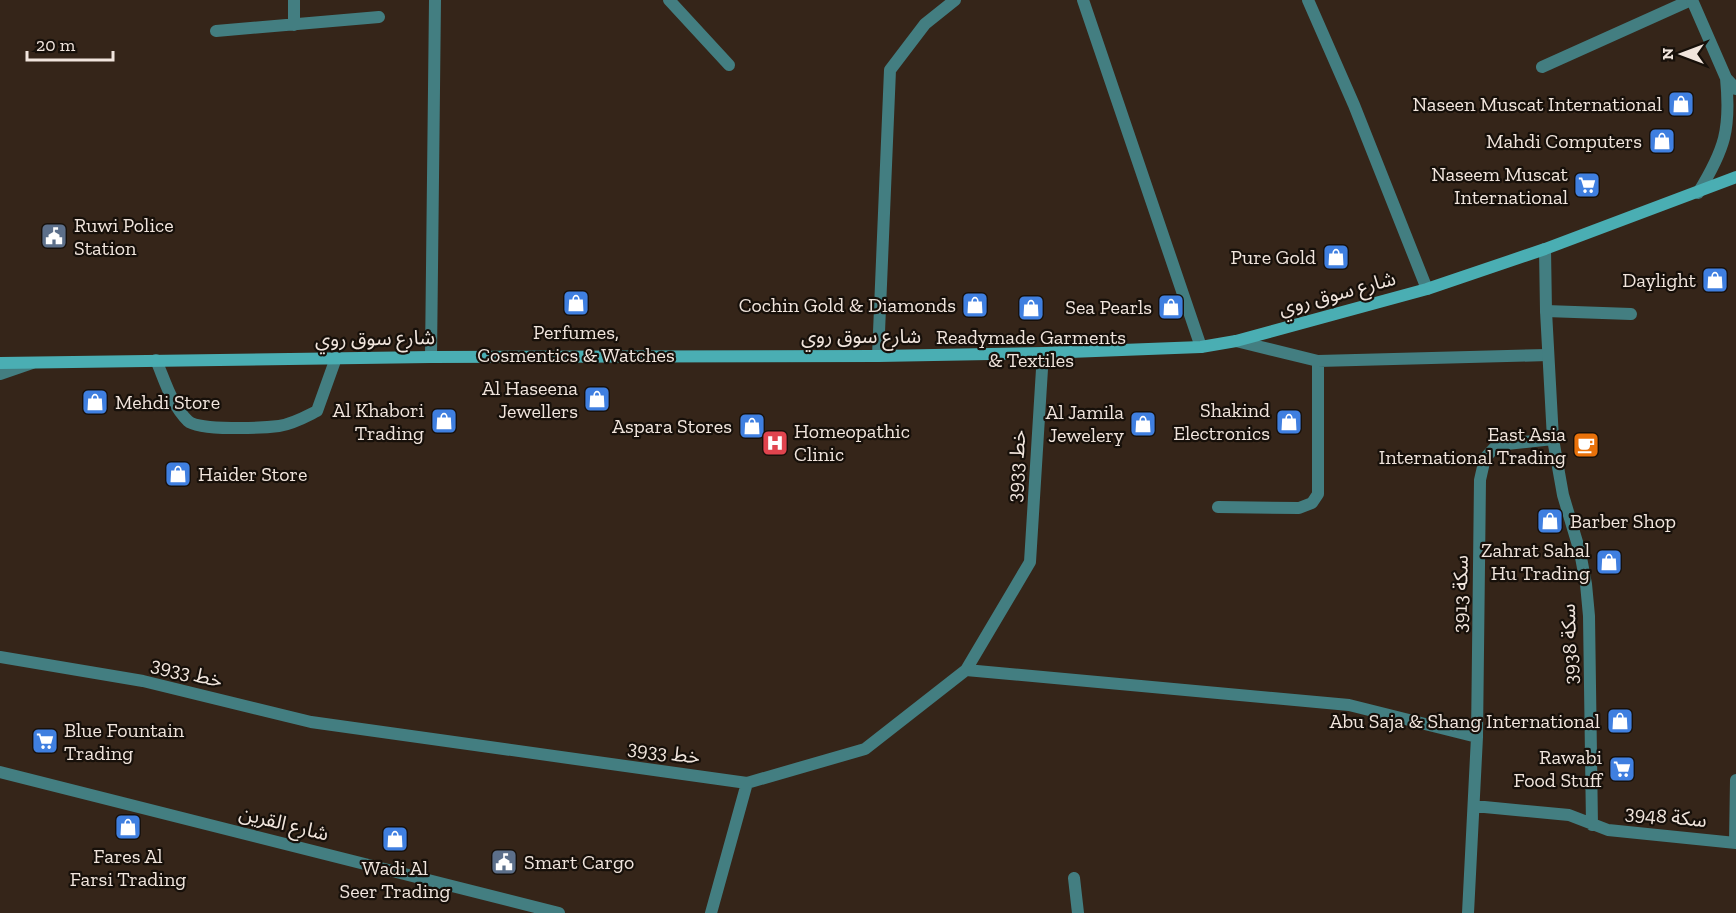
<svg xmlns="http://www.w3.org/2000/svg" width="1736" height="913" font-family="'Zilla Slab','Noto Sans Arabic',serif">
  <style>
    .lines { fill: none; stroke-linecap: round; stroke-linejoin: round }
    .lane { stroke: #437e81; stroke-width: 12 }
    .street { stroke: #437e81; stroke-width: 12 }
    .secondary { stroke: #4aaeb3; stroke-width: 12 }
    .labels { text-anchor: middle; stroke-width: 4.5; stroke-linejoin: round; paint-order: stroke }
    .poi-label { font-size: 20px; fill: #f1e5dd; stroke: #17100a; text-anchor: end }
    .street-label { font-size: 20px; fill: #f1e5dd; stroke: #17100a }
  </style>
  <rect width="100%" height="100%" fill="#352519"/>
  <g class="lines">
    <path class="lane" d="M 294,0 L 294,25
      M 216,31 L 379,17
      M 1542,67 L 1691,0
      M 1546,311 L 1631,314
      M 1236,341 L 1318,361 L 1548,355
      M 156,360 C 165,381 172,406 188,421 C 199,431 263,428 279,426 C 293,424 305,417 317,411 L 336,358
      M 1218,507 L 1299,508 L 1312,503 L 1318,494 L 1318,361"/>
    <path class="street" d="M 669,0 L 729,65
      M 1083,0 L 1201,347
      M 1308,0 L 1354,105 L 1427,289
      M 1692,0 L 1726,78 L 1736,89
      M 1698,193 C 1725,149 1731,129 1726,78
      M 1545,249 L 1546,311 L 1553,439 L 1563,495 L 1580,552 L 1586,584 L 1589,616 L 1592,825
      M 878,356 L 890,70 L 925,24 L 955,0
      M 431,357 L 435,0
      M 0,374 L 32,363
      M 0,657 L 143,681 L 311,722 L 747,783 L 865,749 L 966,670 L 1030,562 L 1043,353
      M 966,670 L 1349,705 L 1477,737
      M 0,772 L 559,913
      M 1474,806 L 1569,815 L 1608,830 L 1736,843
      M 1735,843 L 1736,780
      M 1074,878 L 1078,913
      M 711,913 L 747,783
      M 1468,913 L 1477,737 L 1480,480 L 1485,458 L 1497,445 L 1553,439"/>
    <path class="secondary" d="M 0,363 L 431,357 L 878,356 L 1043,353 L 1201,347 L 1236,341 L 1427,289 L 1545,249 L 1736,177"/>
  </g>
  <defs>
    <symbol id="shop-square" viewBox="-11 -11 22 22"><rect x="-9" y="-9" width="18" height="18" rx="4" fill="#3f7fe0" stroke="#17100a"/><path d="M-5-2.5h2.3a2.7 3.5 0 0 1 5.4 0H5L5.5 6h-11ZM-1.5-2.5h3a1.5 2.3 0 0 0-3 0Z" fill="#fff"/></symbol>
    <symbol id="supermarket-square" viewBox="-11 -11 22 22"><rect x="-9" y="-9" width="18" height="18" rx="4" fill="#3f7fe0" stroke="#17100a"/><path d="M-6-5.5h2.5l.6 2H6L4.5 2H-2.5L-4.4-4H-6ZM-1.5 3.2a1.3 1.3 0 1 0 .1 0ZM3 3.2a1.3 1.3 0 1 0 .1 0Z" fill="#fff"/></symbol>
    <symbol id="civic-square" viewBox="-11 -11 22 22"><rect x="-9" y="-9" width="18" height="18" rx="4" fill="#5c6f8a" stroke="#17100a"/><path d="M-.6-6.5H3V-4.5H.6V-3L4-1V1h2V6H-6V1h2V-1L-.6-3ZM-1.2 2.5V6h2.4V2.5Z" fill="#fff"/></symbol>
    <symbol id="hospital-square" viewBox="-11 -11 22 22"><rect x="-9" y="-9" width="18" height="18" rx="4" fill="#e0444e" stroke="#17100a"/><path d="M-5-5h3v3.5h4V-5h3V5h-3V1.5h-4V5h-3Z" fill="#fff"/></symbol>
    <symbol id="cafe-square" viewBox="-11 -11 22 22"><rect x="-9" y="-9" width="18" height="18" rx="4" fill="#e8710a" stroke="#17100a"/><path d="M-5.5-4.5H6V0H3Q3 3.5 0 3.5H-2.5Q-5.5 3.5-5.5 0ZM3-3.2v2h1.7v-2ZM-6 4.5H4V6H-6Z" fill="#fff"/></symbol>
  </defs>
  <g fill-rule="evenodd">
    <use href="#shop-square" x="1666" y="89" width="30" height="30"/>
    <use href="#shop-square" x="1647" y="126" width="30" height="30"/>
    <use href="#supermarket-square" x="1572" y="170" width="30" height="30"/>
    <use href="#civic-square" x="39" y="221" width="30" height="30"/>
    <use href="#shop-square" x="1321" y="242" width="30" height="30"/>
    <use href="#shop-square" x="1700" y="265" width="30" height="30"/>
    <use href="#shop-square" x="561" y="288" width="30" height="30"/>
    <use href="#shop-square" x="960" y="290" width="30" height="30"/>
    <use href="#shop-square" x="1156" y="292" width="30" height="30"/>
    <use href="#shop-square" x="1016" y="293" width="30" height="30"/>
    <use href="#shop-square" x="582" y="384" width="30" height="30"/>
    <use href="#shop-square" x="80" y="387" width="30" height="30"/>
    <use href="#shop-square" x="429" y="406" width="30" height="30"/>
    <use href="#shop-square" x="1274" y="407" width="30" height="30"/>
    <use href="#shop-square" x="1128" y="409" width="30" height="30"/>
    <use href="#shop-square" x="737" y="411" width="30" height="30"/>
    <use href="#hospital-square" x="760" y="428" width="30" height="30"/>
    <use href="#cafe-square" x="1571" y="430" width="30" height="30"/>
    <use href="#shop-square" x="163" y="459" width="30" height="30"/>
    <use href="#shop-square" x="1535" y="506" width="30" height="30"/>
    <use href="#shop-square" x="1594" y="547" width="30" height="30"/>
    <use href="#shop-square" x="1605" y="706" width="30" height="30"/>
    <use href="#supermarket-square" x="30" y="726" width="30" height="30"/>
    <use href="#supermarket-square" x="1607" y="754" width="30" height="30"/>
    <use href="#shop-square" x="113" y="812" width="30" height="30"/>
    <use href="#shop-square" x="380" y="824" width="30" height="30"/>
    <use href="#civic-square" x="489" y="847" width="30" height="30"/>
  </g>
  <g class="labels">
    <g class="poi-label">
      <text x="1662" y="111">Naseen Muscat International</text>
      <text x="1642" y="148">Mahdi Computers</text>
      <text x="1568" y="181">Naseem Muscat<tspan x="1568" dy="23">International</tspan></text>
      <text x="74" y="232" text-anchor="start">Ruwi Police<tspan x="74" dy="23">Station</tspan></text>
      <text x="1316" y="264">Pure Gold</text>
      <text x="1696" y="287">Daylight</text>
      <text x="956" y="312">Cochin Gold &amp; Diamonds</text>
      <text x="1152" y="314">Sea Pearls</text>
      <text x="576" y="339" text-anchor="middle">Perfumes,<tspan x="576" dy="23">Cosmentics &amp; Watches</tspan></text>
      <text x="1031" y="344" text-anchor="middle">Readymade Garments<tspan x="1031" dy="23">&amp; Textiles</tspan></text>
      <text x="578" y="395">Al Haseena<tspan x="578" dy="23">Jewellers</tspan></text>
      <text x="115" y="409" text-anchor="start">Mehdi Store</text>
      <text x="424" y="417">Al Khabori<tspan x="424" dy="23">Trading</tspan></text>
      <text x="1270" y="417">Shakind<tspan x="1270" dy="23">Electronics</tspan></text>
      <text x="1124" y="419">Al Jamila<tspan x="1124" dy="23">Jewelery</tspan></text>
      <text x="732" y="433">Aspara Stores</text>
      <text x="794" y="438" text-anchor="start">Homeopathic<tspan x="794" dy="23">Clinic</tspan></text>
      <text x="1566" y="441">East Asia<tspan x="1566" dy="23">International Trading</tspan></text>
      <text x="198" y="481" text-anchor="start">Haider Store</text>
      <text x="1570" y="528" text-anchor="start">Barber Shop</text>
      <text x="1590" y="557">Zahrat Sahal<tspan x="1590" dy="23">Hu Trading</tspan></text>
      <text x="1600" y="728">Abu Saja &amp; Shang International</text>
      <text x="64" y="737" text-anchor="start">Blue Fountain<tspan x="64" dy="23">Trading</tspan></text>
      <text x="1602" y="764">Rawabi<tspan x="1602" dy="23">Food Stuff</tspan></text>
      <text x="128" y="863" text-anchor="middle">Fares Al<tspan x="128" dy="23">Farsi Trading</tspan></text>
      <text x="524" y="869" text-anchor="start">Smart Cargo</text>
      <text x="395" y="875" text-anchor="middle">Wadi Al<tspan x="395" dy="23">Seer Trading</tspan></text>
    </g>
    <g class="street-label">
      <text transform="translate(1337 293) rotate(-15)" y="7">شارع سوق روي</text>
      <text x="861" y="343">شارع سوق روي</text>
      <text transform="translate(375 338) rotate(-1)" y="7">شارع سوق روي</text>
      <text transform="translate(1016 466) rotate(-86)" y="7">3933 خط</text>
      <text transform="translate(1460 594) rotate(-89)" y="7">سكة 3913</text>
      <text transform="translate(1569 644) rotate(-92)" y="7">سكة 3938</text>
      <text transform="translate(187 672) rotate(14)" y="7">3933 خط</text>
      <text transform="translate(664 752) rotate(8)" y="7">3933 خط</text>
      <text transform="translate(1666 816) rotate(6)" y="7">سكة 3948</text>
      <text transform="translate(284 823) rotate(14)" y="7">شارع القرين</text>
    </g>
  </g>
  <g transform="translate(1682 54) rotate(270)" stroke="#17100a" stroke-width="4.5" paint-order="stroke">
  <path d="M0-4.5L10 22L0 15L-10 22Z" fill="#f1e5dd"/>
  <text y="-9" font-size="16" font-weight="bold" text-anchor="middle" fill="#f1e5dd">N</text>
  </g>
  <path d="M27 51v9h86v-9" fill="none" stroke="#f1e5dd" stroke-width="3"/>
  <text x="36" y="51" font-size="18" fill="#f1e5dd" stroke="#17100a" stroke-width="4.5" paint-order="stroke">20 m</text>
</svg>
